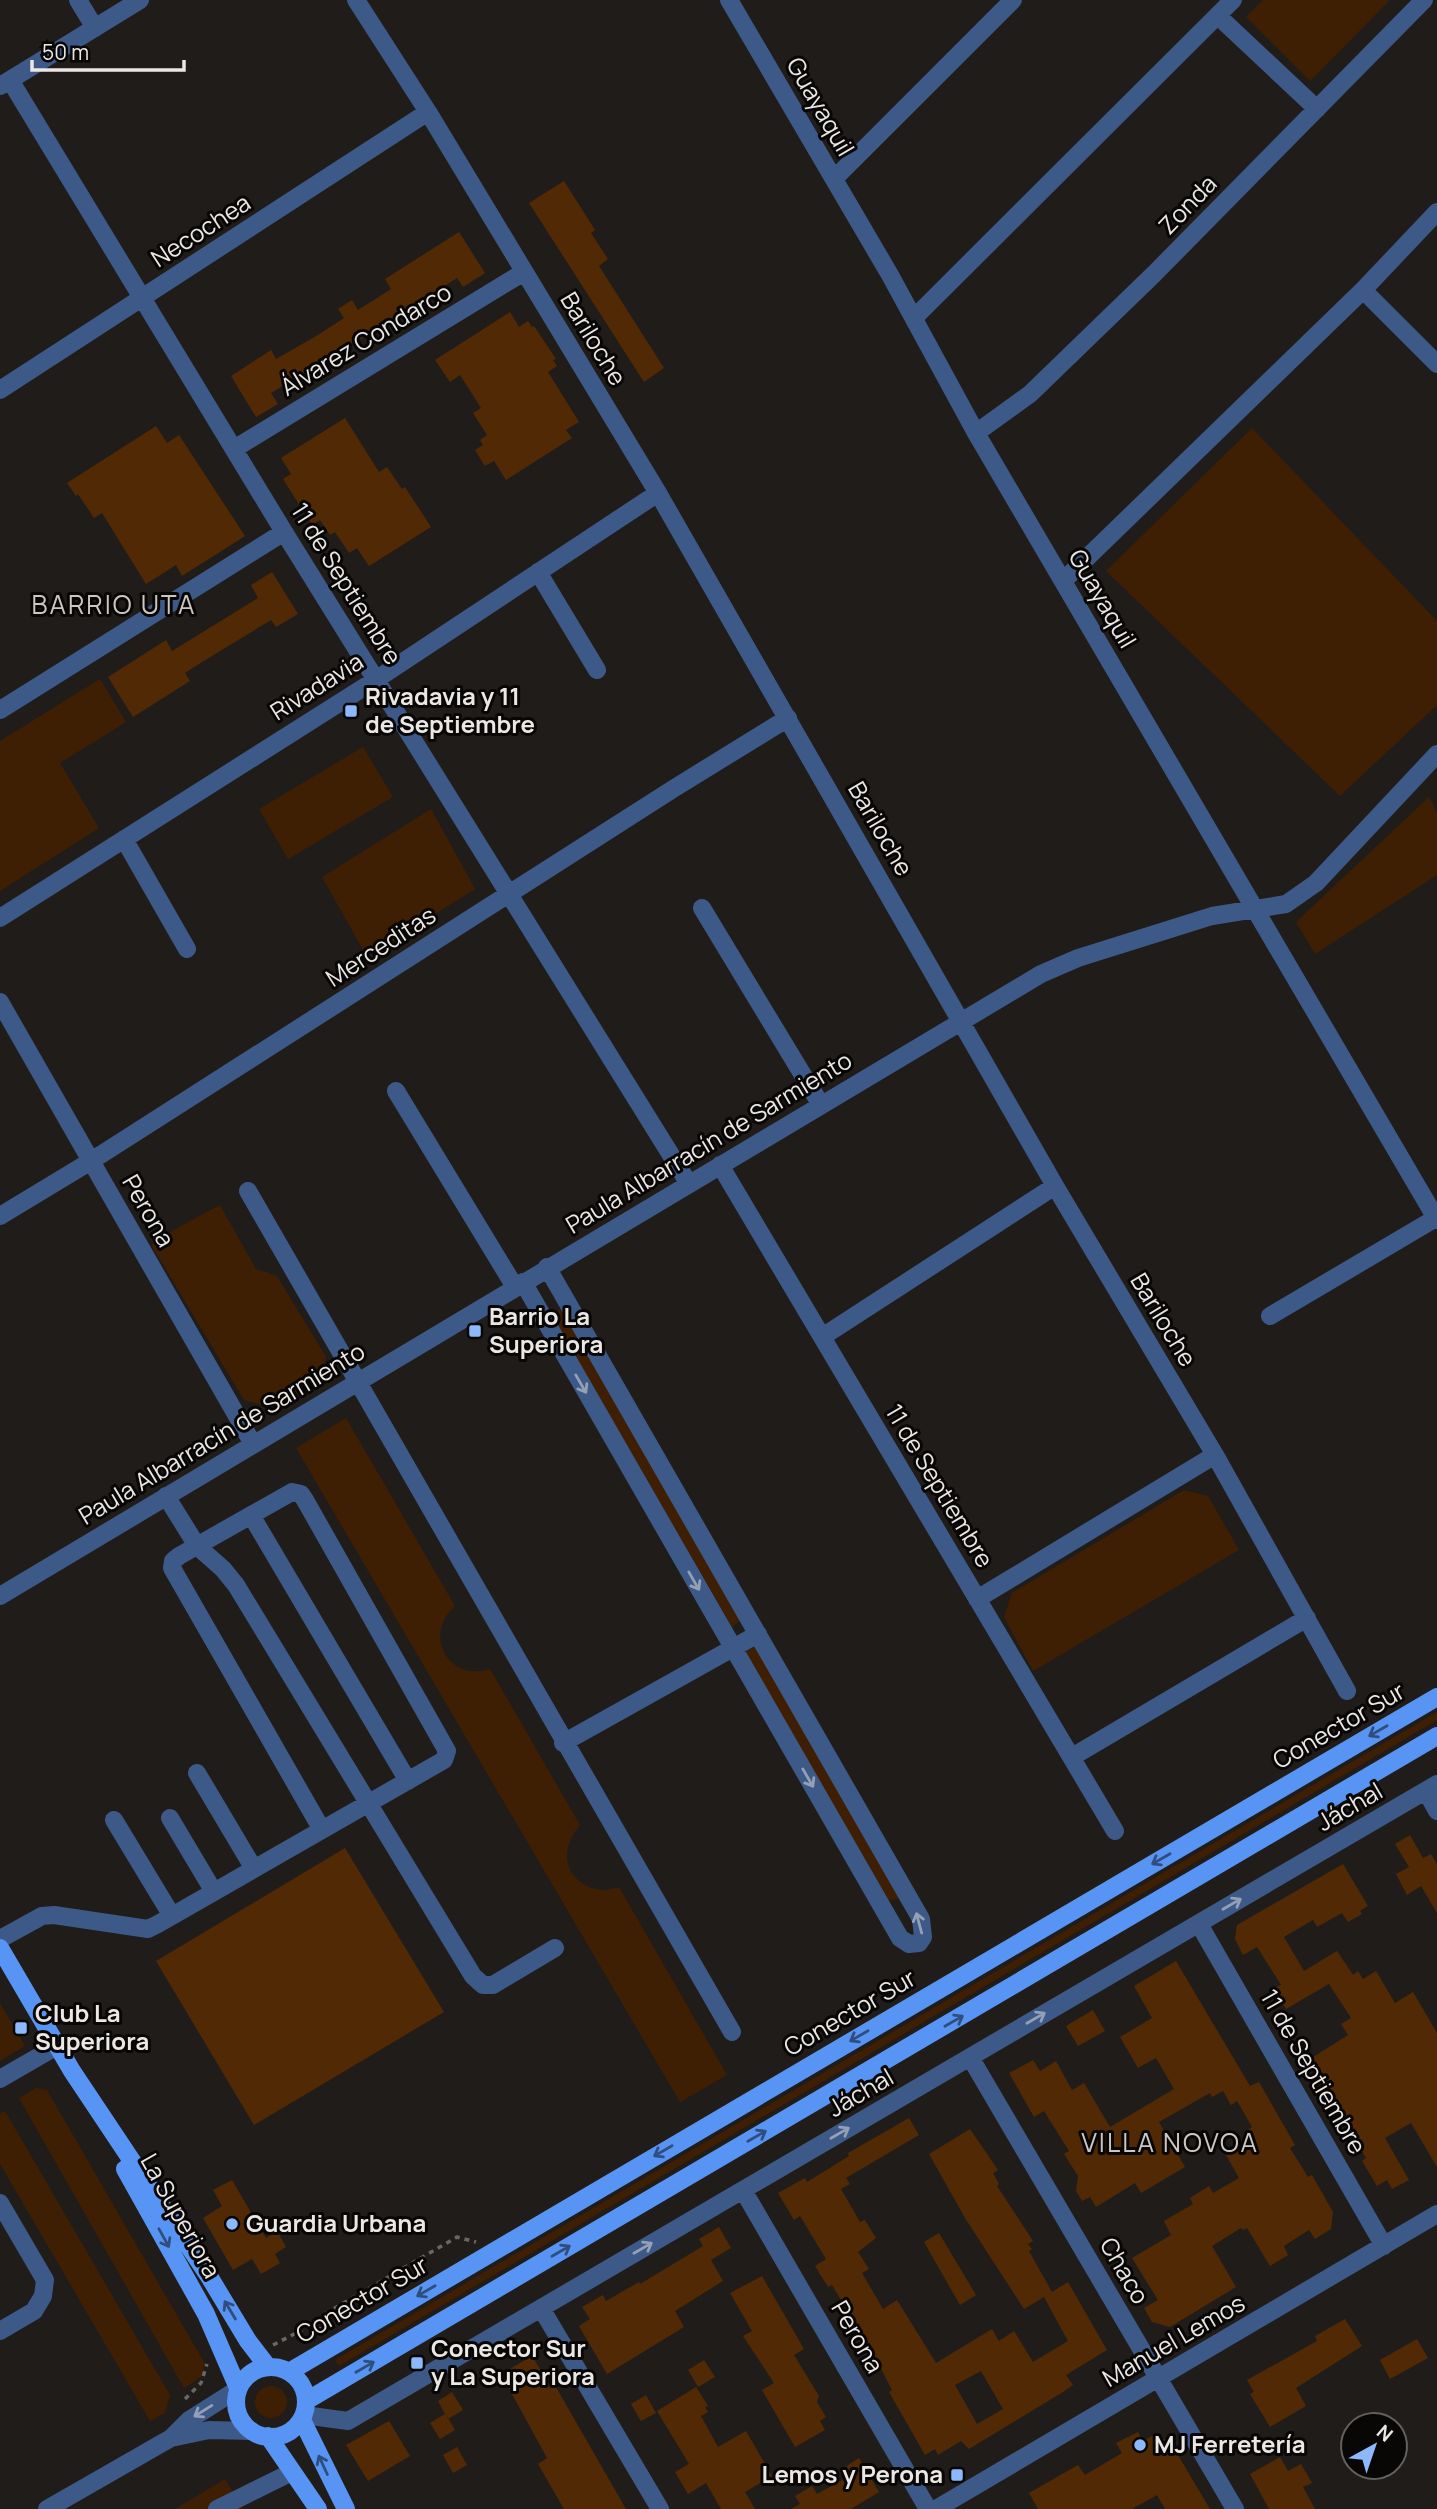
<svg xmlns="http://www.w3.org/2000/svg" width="1437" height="2509" font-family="Manrope,sans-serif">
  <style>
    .green { fill: #3f1f03 }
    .building { fill: #512a05; fill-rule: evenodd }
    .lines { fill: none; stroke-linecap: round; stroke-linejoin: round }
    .path { stroke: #6b6765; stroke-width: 3.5; stroke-dasharray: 5 5; stroke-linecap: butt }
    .minor { stroke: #3c5987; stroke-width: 18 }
    .major { stroke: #5794f4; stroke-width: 18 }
    .oneway { stroke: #93a0b6 }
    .oneway2 { stroke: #304e7d }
    .poi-dot { fill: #8db9fc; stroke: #080706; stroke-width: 2.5 }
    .labels { text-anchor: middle; stroke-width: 6; stroke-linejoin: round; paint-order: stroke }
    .street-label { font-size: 24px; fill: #eae7e5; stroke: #080706 }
    .poi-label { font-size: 24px; font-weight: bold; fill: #eae7e5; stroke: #080706; text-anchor: start }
    .neighbourhood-label { font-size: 26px; letter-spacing: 2px; fill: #ccc7c3; stroke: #080706 }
  </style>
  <rect width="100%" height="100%" fill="#201c19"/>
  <path class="green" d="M 1263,0 L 1390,0 L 1310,81 L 1246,17 Z
    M 1252,428 L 1437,621 L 1437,705 L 1340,796 L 1106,571 Z
    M 100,679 L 126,722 L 60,763 L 99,828 L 0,891 L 0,741 Z
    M 363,747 L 393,797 L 288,859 L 259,809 Z
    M 1429,797 L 1437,813 L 1437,875 L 1315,954 L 1296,922 Z
    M 431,809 L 475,889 L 367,957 L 322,877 Z
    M 220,1205 L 256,1269 L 277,1276 L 326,1357 L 319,1384 L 273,1408 L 244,1400 L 152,1246 L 153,1241 Z
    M 562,1308 L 740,1621 L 732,1627 L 551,1314 Z
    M 346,1418 L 455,1606 C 422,1636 449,1682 490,1669 L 580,1825 C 565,1842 560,1868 582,1883 C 588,1887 595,1890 603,1890 C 608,1890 614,1888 619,1887 L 727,2075 L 680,2102 L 296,1448 Z
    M 1184,1490 L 1208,1496 L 1239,1550 L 1033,1671 L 1004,1617 L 1012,1593 Z
    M 757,1645 L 901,1898 L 889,1901 L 744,1652 Z
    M 1437,1712 L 1437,1720 L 339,2366 L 335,2360 Z
    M 0,2003 L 25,2046 L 0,2061 Z
    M 36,2088 L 47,2090 L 205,2364 L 201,2377 L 184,2388 L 19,2098 Z
    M 5,2111 L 170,2395 L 165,2413 L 150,2421 L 0,2164 L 0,2113 Z
    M255 2402a16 16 0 1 1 32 0a16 16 0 1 1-32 0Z
    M 225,2479 L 244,2509 L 175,2509 Z"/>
  <path class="building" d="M 564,181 L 595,230 L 591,233 L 608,259 L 599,266 L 664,368 L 644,382 L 529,203 Z
    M 459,232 L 485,273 L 463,287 L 457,278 L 362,338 L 271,393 L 278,404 L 256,417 L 231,376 L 271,350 L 276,359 L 318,335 L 344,318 L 338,309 L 352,300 L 358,310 L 377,298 L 391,289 L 385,279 Z
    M 510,312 L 519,327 L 528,321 L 532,327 L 534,326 L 556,359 L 553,360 L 557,366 L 548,372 L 579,422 L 566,430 L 572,438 L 506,480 L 494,461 L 485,466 L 475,450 L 483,445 L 480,440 L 487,435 L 473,413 L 481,408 L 460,375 L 450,382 L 435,360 Z
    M 345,418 L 379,472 L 387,467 L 402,489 L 405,487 L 431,527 L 369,566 L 357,548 L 349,553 L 335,532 L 330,535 L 320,520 L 312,525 L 283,479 L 291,474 L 281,458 Z
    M 156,426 L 167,443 L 179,435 L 245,536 L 182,576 L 176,565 L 146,584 L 102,513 L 94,518 L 78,494 L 76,496 L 67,483 Z
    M 272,572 L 298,614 L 276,627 L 271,620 L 202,662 L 185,673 L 190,681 L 133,717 L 108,677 L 166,640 L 172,651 L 258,598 L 251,585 Z
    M 1410,1835 L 1423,1858 L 1431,1854 L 1437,1864 L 1437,1913 L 1421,1886 L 1407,1895 L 1396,1874 L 1409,1867 L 1395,1844 Z
    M 345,1848 L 444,2012 L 254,2125 L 156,1961 Z
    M 1343,1864 L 1368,1906 L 1360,1911 L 1362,1914 L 1348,1922 L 1342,1913 L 1317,1927 L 1313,1920 L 1284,1937 L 1304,1971 L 1337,1951 L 1353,1975 L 1358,1971 L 1363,1979 L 1376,1971 L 1395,2003 L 1413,1992 L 1437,2033 L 1437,2167 L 1411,2123 L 1385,2138 L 1409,2180 L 1392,2189 L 1387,2180 L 1377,2186 L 1362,2161 L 1366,2158 L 1342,2118 L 1339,2120 L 1316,2080 L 1321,2077 L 1310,2059 L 1348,2035 L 1341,2024 L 1351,2018 L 1329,1984 L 1286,2009 L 1273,1989 L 1281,1985 L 1257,1947 L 1243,1955 L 1235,1939 L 1237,1925 Z
    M 1176,1961 L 1250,2086 L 1259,2082 L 1295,2145 L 1290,2148 L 1308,2177 L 1312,2175 L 1333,2212 L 1331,2229 L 1315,2239 L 1309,2230 L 1284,2246 L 1288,2255 L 1270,2266 L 1247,2228 L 1243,2230 L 1241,2228 L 1212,2246 L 1236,2287 L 1170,2327 L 1152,2322 L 1144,2308 L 1158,2300 L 1132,2258 L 1171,2235 L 1164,2221 L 1193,2204 L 1190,2198 L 1209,2186 L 1213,2193 L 1239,2178 L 1226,2155 L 1248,2141 L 1245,2132 L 1252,2127 L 1237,2101 L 1231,2105 L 1223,2091 L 1212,2097 L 1210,2093 L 1159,2122 L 1185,2167 L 1141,2193 L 1135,2183 L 1096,2207 L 1090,2197 L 1082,2201 L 1076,2191 L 1078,2176 L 1064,2154 L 1069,2151 L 1044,2111 L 1034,2117 L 1009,2073 L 1033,2060 L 1040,2071 L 1056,2061 L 1072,2090 L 1084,2083 L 1110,2127 L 1174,2089 L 1156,2058 L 1138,2068 L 1120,2037 L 1152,2018 L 1134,1986 Z
    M 1093,2010 L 1105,2031 L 1078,2046 L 1066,2026 Z
    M 909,2118 L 919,2135 L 846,2178 L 850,2184 L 841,2189 L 860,2222 L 865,2220 L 876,2238 L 858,2252 L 869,2269 L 862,2273 L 883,2309 L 897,2300 L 936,2363 L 992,2329 L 999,2341 L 1014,2331 L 1033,2362 L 1068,2341 L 1044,2297 L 1024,2309 L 965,2218 L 929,2154 L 970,2129 L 998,2170 L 993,2173 L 999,2184 L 997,2186 L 1033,2241 L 1028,2244 L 1032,2249 L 1029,2251 L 1052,2292 L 1068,2282 L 1107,2350 L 1066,2375 L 1073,2385 L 1063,2392 L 969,2449 L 961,2441 L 938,2455 L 935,2449 L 925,2455 L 889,2392 L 892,2390 L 875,2357 L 832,2285 L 828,2287 L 815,2266 L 826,2259 L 800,2216 L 794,2220 L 778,2193 L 805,2178 L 807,2182 L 849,2156 L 848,2153 ZM 981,2371 L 1003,2409 L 977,2424 L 955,2385 Z
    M 232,2180 L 266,2238 L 277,2231 L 286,2247 L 275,2254 L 280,2263 L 261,2274 L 252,2259 L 233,2270 L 203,2218 L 222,2206 L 213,2190 Z
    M 719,2227 L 731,2248 L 711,2260 L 723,2281 L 675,2311 L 684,2327 L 607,2374 L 579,2326 L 590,2319 L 582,2307 L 603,2295 L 606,2301 L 639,2282 L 640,2284 L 703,2246 L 699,2239 Z
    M 939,2233 L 976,2295 L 960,2305 L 924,2242 Z
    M 762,2276 L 804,2349 L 794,2355 L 819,2396 L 817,2402 L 826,2417 L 820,2421 L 825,2430 L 795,2447 L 762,2390 L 774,2383 L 743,2336 L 752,2331 L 730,2293 Z
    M 1345,2319 L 1362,2346 L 1296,2388 L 1306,2406 L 1270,2427 L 1250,2394 L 1254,2392 L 1247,2380 L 1317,2341 L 1315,2336 Z
    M 1417,2339 L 1428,2358 L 1390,2379 L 1380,2360 Z
    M 532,2356 L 549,2384 L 553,2382 L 626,2509 L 564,2509 L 557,2497 L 538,2464 L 547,2458 L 501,2374 Z
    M 704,2360 L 715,2377 L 698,2387 L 688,2370 Z
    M 696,2387 L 708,2406 L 705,2407 L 708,2412 L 701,2416 L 718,2447 L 746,2431 L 772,2476 L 745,2492 L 755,2509 L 721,2509 L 706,2483 L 688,2494 L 675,2472 L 689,2464 L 657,2411 Z
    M 452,2392 L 463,2410 L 448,2419 L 446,2414 L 455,2430 L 440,2439 L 430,2423 L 445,2414 L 438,2401 Z
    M 646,2395 L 656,2413 L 641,2421 L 631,2404 Z
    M 389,2421 L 410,2456 L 368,2481 L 346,2445 Z
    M 1138,2432 L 1143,2441 L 1152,2436 L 1169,2440 L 1210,2509 L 1165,2509 L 1157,2495 L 1132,2509 L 1038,2509 L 1029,2493 L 1078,2465 L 1085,2475 L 1122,2453 L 1116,2443 Z
    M 457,2447 L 467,2465 L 453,2473 L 443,2455 Z
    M 1280,2457 L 1288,2471 L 1301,2464 L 1312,2483 L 1303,2487 L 1315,2509 L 1269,2509 L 1250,2474 Z
    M 859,2458 L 879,2492 L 851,2509 L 791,2509 L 800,2504 L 795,2496 L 812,2486 L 817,2494 L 844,2479 L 839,2471 Z"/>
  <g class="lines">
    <path class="path" d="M 320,2332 L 323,2315 L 457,2237 L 476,2242
      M 273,2345 L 302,2330
      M 185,2399 L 201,2383 L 207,2364"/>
    <path class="minor" d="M 78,0 L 95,28
      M 356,0 L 428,112 L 658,493 L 1055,1186 L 1215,1455 L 1347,1691
      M 729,0 L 890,275 L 976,433 L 1437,1220
      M 1218,16 L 1317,109
      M 10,80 L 284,532 L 689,1184
      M 0,86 L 140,0
      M 834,179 L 1013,0
      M 1363,290 L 1437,364
      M 914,318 L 1233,0
      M 0,390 L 428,112
      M 976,433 L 1030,394 L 1154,274 L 1424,0
      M 234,449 L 524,272
      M 538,572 L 597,670
      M 1063,581 L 1363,290 L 1437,212
      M 0,710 L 284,532
      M 124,839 L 187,949
      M 702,908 L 821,1105
      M 0,918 L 377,679 L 658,493
      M 0,1002 L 253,1444
      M 396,1091 L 515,1287
      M 720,1165 L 1115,1831
      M 248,1191 C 411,1471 569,1752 732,2032
      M 0,1216 L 91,1161 L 673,789 L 788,718
      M 523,1282 L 900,1938 L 909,1944 L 919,1943 L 923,1937 L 921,1919 L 547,1267
      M 1270,1316 L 1436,1218
      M 822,1337 L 1055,1186
      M 166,1496 L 197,1546 L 223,1569 L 236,1585 L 473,1976 L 483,1985 L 493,1985 L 555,1948
      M 251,1515 L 408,1781
      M 0,1596 L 1041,974 L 1078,958 L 1212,916 L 1286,904 L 1316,883 L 1437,754
      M 977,1599 L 1215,1455
      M 563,1743 L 758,1634
      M 1072,1757 L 1307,1618
      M 197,1773 L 254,1869
      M 1426,1791 L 1437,1811
      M 170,1818 L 214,1892
      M 114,1820 L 172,1916
      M 1199,1924 L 1384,2246
      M 0,1939 L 42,1916 L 54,1915 L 148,1929 L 158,1924 L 444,1760 L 447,1751 L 305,1500 L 301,1494 L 292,1492 L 179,1556 L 173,1561 L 172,1568 L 322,1830
      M 970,2057 L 1235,2509
      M 0,2079 L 57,2046
      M 743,2190 L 928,2509
      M 0,2203 L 45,2280 L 43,2296 L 34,2311 L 0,2331
      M 541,2308 L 660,2509
      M 304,2415 L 348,2421 L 1437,1784
      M 171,2438 L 209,2430 L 252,2431
      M 47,2509 L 171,2438 L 189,2420 L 238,2389
      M 217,2509 L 292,2472
      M 936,2509 L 1437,2214"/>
    <path class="major" d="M 0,1948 L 72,2071 L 210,2278 L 248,2341 L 268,2367
      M 125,2169 L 206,2314 L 238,2388
      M236 2402a35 35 0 1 1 70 0a35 35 0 1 1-70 0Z
      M 289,2372 L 1437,1697
      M 306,2401 L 1437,1736
      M 302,2420 L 346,2509
      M 268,2436 L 318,2509"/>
  </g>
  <defs><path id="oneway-shaft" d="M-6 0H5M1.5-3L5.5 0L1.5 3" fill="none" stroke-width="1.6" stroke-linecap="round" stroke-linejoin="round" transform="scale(1.75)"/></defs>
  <g class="oneway">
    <use href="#oneway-shaft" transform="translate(581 1384) rotate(60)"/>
    <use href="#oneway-shaft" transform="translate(694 1581) rotate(60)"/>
    <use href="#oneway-shaft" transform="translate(808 1778) rotate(60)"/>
    <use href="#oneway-shaft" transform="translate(1232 1904) rotate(-30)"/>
    <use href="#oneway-shaft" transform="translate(919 1923) rotate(-105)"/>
    <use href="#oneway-shaft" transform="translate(1036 2018) rotate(-30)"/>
    <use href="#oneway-shaft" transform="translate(840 2133) rotate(-30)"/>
    <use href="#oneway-shaft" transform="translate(643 2248) rotate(-30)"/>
    <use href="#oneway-shaft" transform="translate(203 2411) rotate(148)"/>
  </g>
  <g class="oneway2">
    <use href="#oneway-shaft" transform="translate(1378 1731) rotate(150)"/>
    <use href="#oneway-shaft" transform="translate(1161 1859) rotate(150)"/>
    <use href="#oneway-shaft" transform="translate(954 2021) rotate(-30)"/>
    <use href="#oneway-shaft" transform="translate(859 2036) rotate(150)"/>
    <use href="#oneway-shaft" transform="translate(757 2136) rotate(-30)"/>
    <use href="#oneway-shaft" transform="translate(663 2151) rotate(150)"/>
    <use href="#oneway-shaft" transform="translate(164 2238) rotate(61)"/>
    <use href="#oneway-shaft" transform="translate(561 2251) rotate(-30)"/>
    <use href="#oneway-shaft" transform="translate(426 2291) rotate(150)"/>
    <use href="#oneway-shaft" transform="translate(230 2310) rotate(-121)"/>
    <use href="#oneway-shaft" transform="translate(365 2367) rotate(-30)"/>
    <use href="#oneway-shaft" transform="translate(323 2465) rotate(-115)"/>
  </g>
  <g class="poi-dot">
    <rect x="344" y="704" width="14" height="14" rx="3.5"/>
    <rect x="468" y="1324" width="14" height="14" rx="3.5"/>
    <rect x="14" y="2021" width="14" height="14" rx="3.5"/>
    <circle cx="232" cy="2224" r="7"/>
    <rect x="410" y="2356" width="14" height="14" rx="3.5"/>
    <circle cx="1140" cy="2445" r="7"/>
    <rect x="950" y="2468" width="14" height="14" rx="3.5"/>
  </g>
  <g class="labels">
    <g class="street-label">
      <text transform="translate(820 107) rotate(60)" y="8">Guayaquil</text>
      <text transform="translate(1188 205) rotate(-46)" y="8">Zonda</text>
      <text transform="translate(201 231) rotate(-33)" y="8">Necochea</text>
      <text transform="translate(593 339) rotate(59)" y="8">Bariloche</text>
      <text transform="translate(366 340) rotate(-31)" y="8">Álvarez Condarco</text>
      <text transform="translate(346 584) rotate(58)" y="8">11 de Septiembre</text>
      <text transform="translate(1102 599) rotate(60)" y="8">Guayaquil</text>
      <text transform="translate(317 687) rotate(-32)" y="8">Rivadavia</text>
      <text transform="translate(880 829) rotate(60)" y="8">Bariloche</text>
      <text transform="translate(381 947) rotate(-33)" y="8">Merceditas</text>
      <text transform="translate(709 1143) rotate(-31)" y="8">Paula Albarracín de Sarmiento</text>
      <text transform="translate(148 1211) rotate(60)" y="8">Perona</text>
      <text transform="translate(1163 1320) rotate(59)" y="8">Bariloche</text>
      <text transform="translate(222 1434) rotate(-31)" y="8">Paula Albarracín de Sarmiento</text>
      <text transform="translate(939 1486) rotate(59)" y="8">11 de Septiembre</text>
      <text transform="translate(1339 1726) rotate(-30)" y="8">Conector Sur</text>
      <text transform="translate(1350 1807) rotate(-30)" y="8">Jáchal</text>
      <text transform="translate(850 2013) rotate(-30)" y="8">Conector Sur</text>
      <text transform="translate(1313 2072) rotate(60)" y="8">11 de Septiembre</text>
      <text transform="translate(861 2093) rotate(-30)" y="8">Jáchal</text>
      <text transform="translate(180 2216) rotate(61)" y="8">La Superiora</text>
      <text transform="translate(1124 2271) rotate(60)" y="8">Chaco</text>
      <text transform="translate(362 2300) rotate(-30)" y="8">Conector Sur</text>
      <text transform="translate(857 2337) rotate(60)" y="8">Perona</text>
      <text transform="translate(1174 2341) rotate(-30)" y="8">Manuel Lemos</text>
    </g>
    <g class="poi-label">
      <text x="365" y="705">Rivadavia y 11<tspan x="365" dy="28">de Septiembre</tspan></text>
      <text x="489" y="1325">Barrio La<tspan x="489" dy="28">Superiora</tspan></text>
      <text x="35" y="2022">Club La<tspan x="35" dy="28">Superiora</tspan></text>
      <text x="246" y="2232">Guardia Urbana</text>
      <text x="431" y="2357">Conector Sur<tspan x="431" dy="28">y La Superiora</tspan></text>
      <text x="1154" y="2453">MJ Ferretería</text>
      <text x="943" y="2483" text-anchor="end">Lemos y Perona</text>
    </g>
    <g class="neighbourhood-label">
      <text x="114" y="614">BARRIO UTA</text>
      <text x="1170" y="2152">VILLA NOVOA</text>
    </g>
  </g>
  <g transform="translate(1374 2446) rotate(40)"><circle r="33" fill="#080706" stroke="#62615f" stroke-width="2"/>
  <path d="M0-5L12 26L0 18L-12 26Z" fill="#8db9fc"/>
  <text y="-10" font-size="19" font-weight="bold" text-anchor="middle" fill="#eae7e5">N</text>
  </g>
  <path d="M32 60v10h152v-10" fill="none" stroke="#eae7e5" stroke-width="3.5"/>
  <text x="42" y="60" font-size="21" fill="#eae7e5" stroke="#080706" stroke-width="5" paint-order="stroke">50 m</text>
</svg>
